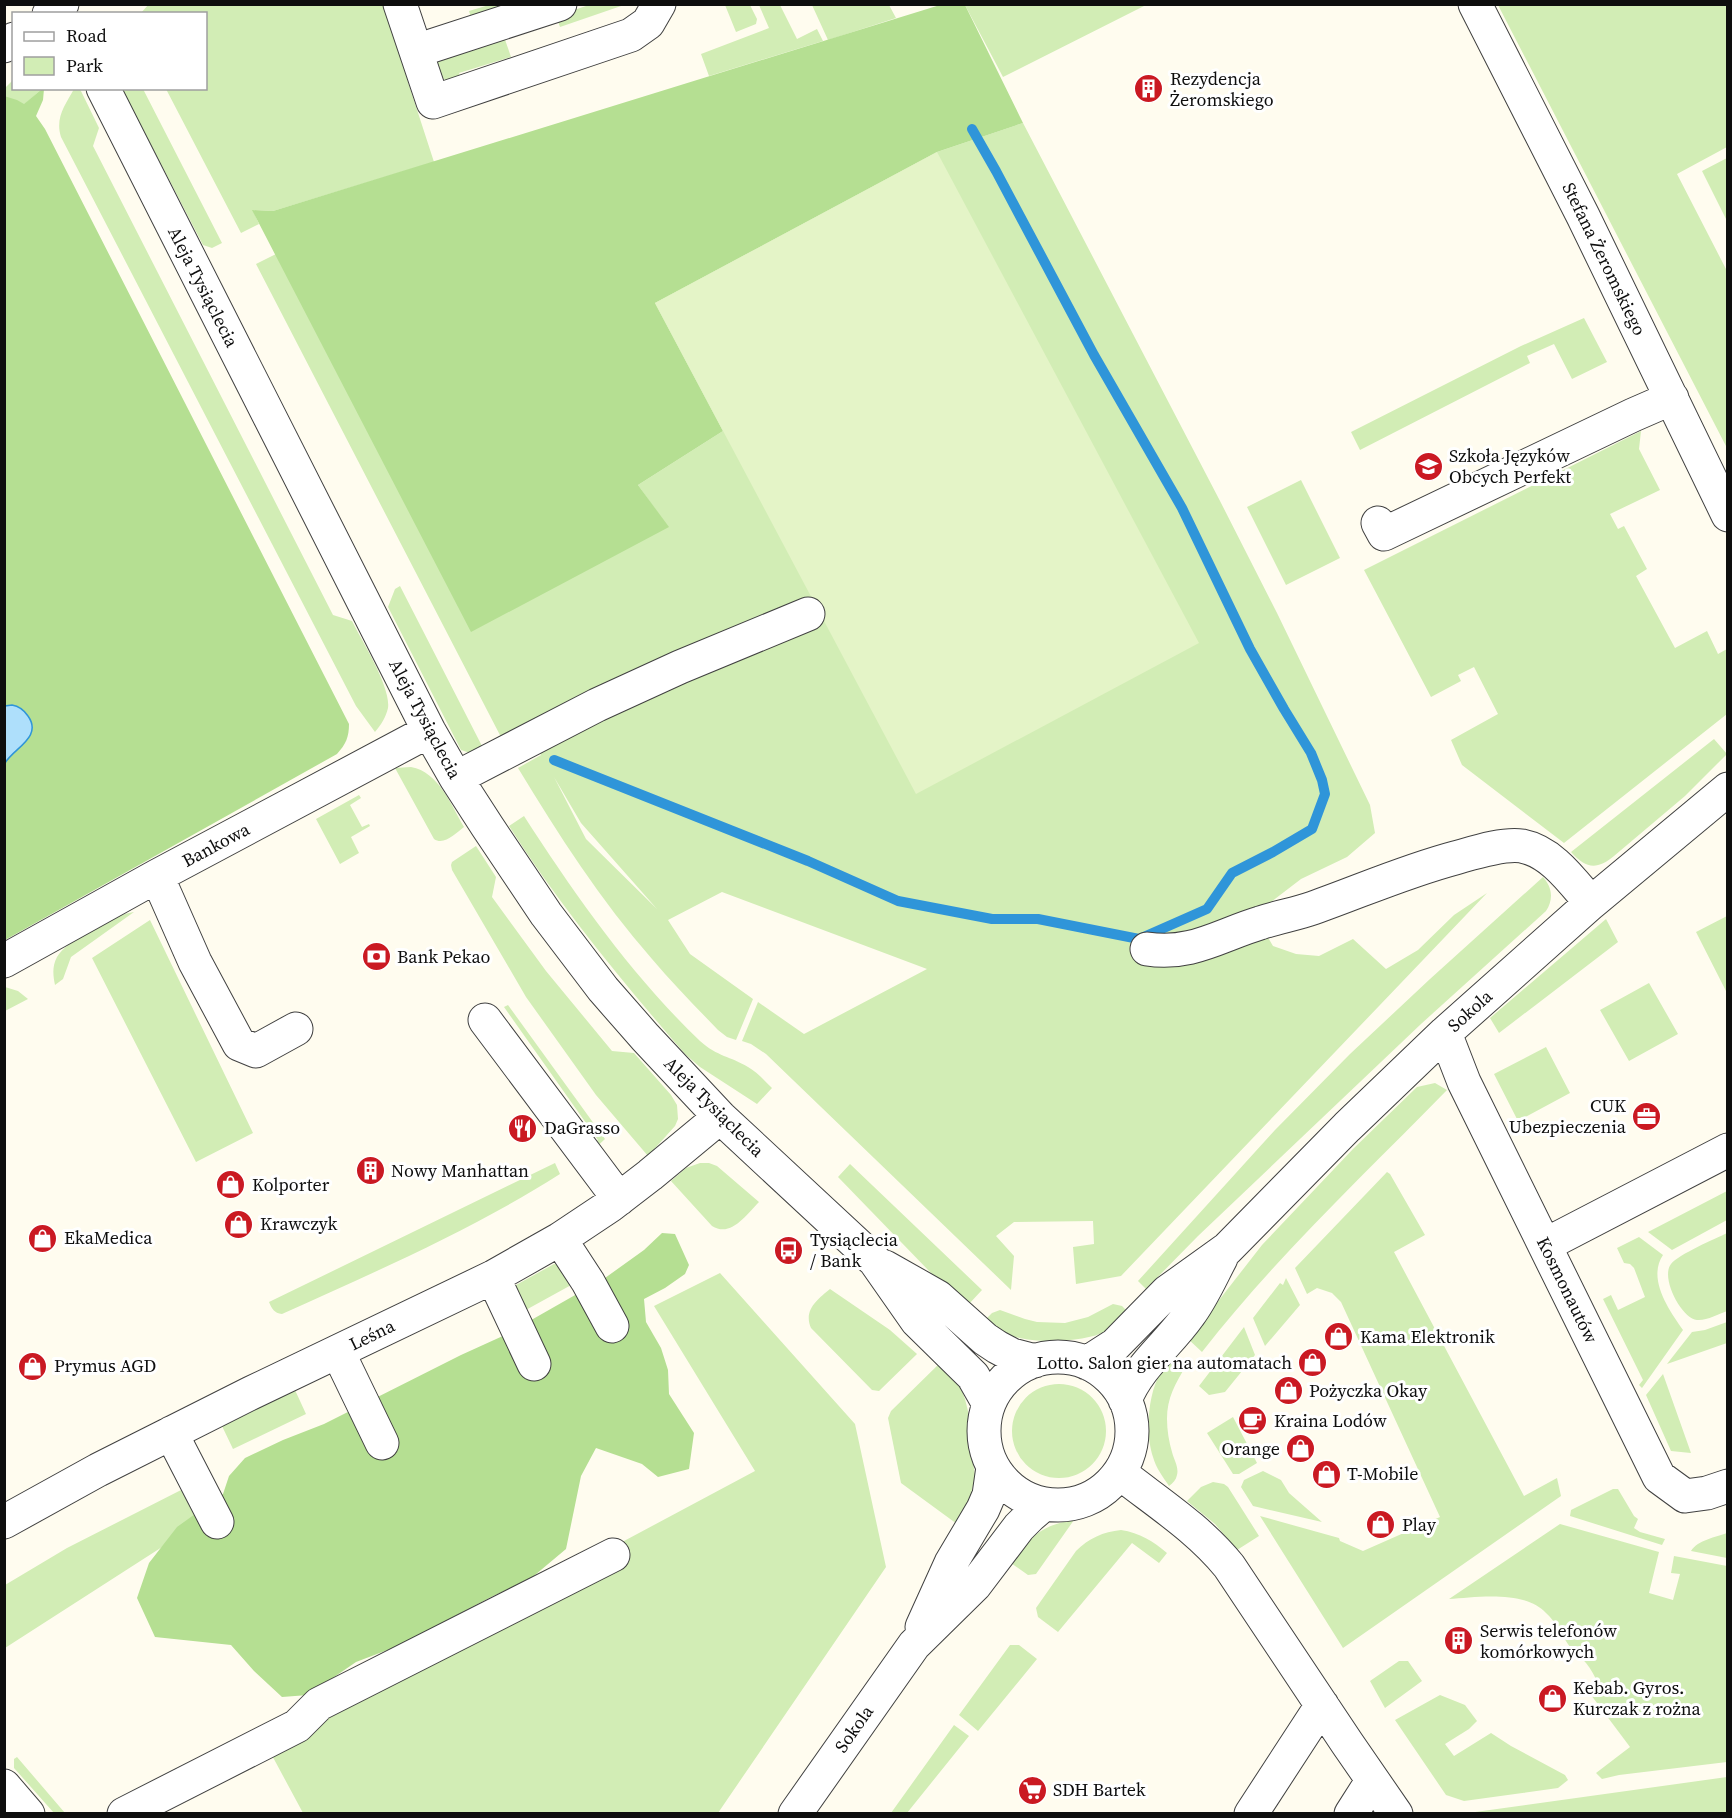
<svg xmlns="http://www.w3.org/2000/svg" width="1732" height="1818" font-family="'Source Serif 4',serif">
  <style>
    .green { fill: #d2edb5; fill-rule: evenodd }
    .forest { fill: #b5df92 }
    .pitch { fill: #e4f4c7 }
    .water { fill: #aedffb; stroke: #2f95d9; stroke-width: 1.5 }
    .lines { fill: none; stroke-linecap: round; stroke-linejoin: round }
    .stream { stroke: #2f95d9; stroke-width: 10 }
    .minor-casing { stroke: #414141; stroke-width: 35 }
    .minor { stroke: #fff; stroke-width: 33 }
    .labels { text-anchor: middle; stroke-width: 6; stroke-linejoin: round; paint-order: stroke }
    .poi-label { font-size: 18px; fill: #0e0e0e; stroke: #fff; text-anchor: start }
    .street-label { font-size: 18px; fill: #0e0e0e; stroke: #fff }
  </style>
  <rect width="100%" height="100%" fill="#fffcef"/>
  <path class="green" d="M 149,4 L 387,5 L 407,69 L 408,82 L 434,162 L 273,211 L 253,210 L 259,224 L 241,233 L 166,89 L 206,88 L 206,14 L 140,14 Z
    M 489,5 L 535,5 L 473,25 L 469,11 Z
    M 589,5 L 624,5 L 560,27 L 556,16 Z
    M 725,5 L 750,5 L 757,19 L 756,24 L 736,32 Z
    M 759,5 L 780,5 L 797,39 L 817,29 L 823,41 L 709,76 L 701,54 L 769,28 Z
    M 812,5 L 889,5 L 896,18 L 828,40 Z
    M 965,5 L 1146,5 L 1003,77 Z
    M 1498,5 L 1727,5 L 1727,147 L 1677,174 L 1727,271 L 1727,448 Z
    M 502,31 L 511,57 L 459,73 L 462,82 C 446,81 435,80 437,60 Z
    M 13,80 L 14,88 L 42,89 L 5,121 L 5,88 Z
    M 74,89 L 80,89 L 99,128 L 93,146 L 333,615 L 352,621 C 362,641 391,687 388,708 C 386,717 381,725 375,732 L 356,706 L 61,137 C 55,118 65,105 74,89 Z
    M 122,89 L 143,89 L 222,243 L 212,248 L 203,245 Z
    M 1023,123 L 1219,499 L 1277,613 L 1370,805 L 1375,833 L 1347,857 L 1301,879 L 1258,912 L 1264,931 L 1273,946 L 1296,954 L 1319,956 L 1353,939 L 1386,969 L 1418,950 L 1454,915 L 1487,893 L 1121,1276 L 1076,1284 L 1073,1247 L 1094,1244 L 1093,1221 L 1014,1222 L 996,1236 L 1014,1256 L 1011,1290 L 766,1054 L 751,1044 L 742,1041 L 758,1002 L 804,1034 L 927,969 L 722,892 L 668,920 L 690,954 L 753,999 L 736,1040 L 727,1037 L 718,1030 C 696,1007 673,984 652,959 C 601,901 558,834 518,768 L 541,755 L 525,727 L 502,739 L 256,264 L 284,250 L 668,527 L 638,485 L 723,431 L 655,303 L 937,152 ZM 554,777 L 581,823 L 657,909 L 586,839 Z
    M 1727,158 L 1728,160 L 1727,221 L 1702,171 Z
    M 1584,318 L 1607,362 L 1572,379 L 1554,344 L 1527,356 L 1530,363 L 1360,450 L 1351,432 L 1521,346 Z
    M 1641,431 L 1639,449 L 1660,490 L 1610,514 L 1618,529 L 1624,526 L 1647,569 L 1636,576 L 1675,648 L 1707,631 L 1718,654 L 1727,649 L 1727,714 L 1564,843 L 1462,765 L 1451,740 L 1498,714 L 1474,667 L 1458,675 L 1461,681 L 1431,697 L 1364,570 Z
    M 1301,480 L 1340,558 L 1286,585 L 1247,507 Z
    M 400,586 L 482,746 L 470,753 L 461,750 L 388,607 L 395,589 Z
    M 1714,739 L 1727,754 L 1685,796 L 1614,856 C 1597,870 1586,869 1571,852 Z
    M 411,767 C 439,772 451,805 464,827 C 456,833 444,846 434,839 L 395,768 Z
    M 359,795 L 361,798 L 350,805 L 362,827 L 369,824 L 370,826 L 351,837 L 359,853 L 340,864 L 316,819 Z
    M 524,816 C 575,895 632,976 700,1041 C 718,1057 730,1056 748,1067 C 757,1072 765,1081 772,1088 L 757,1104 L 700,1067 L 685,1054 C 621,980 562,909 509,826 Z
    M 476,846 L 496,877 L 492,897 L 546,971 L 612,1051 L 634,1053 L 671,1095 L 677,1105 L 678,1119 L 675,1126 L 648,1156 L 596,1095 L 526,997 L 452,870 L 451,865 L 452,862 Z
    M 1543,877 C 1552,887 1554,899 1546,911 L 1421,1024 L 1198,1236 L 1146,1289 L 1138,1281 L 1275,1130 L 1350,1054 L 1430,979 Z
    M 134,912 L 71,957 L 63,979 L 55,985 C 53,976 52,966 57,957 C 66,941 115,914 134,912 Z
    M 1727,916 L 1727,993 L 1696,932 Z
    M 1606,919 L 1618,942 L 1499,1033 L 1490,1018 Z
    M 150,920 L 253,1133 L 196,1162 L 92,958 Z
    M 1649,983 L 1678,1034 L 1629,1061 L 1600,1010 Z
    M 5,987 L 18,991 L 28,999 L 5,1011 Z
    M 508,1005 L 605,1139 L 590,1153 L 586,1147 L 598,1140 L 504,1007 Z
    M 1546,1047 L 1570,1093 L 1518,1121 L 1494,1074 Z
    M 1435,1083 L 1447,1090 C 1364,1175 1275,1258 1202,1352 L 1187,1338 L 1209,1313 L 1262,1245 L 1353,1149 L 1417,1087 Z
    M 555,1163 L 560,1174 C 474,1229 375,1272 282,1314 C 274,1313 272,1309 269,1302 Z
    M 700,1163 L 709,1163 L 717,1166 L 759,1202 C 746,1215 731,1238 712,1226 L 671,1181 L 686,1168 Z
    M 850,1164 L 982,1290 L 968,1305 L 931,1273 L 838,1177 Z
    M 1387,1172 L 1390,1174 L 1425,1235 L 1394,1252 L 1524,1496 L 1557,1478 L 1561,1496 L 1343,1648 L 1260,1516 L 1339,1538 L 1340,1541 L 1363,1551 L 1440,1517 L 1341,1302 L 1332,1293 L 1317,1288 L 1307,1294 L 1295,1268 Z
    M 1727,1191 L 1727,1220 L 1672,1250 L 1648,1232 Z
    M 1727,1233 L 1727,1311 C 1719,1314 1706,1321 1697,1320 C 1682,1319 1660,1278 1671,1264 C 1679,1254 1715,1239 1727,1233 Z
    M 1639,1237 L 1663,1255 C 1647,1279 1669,1310 1683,1330 L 1642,1388 L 1639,1385 L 1643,1380 L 1603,1299 L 1611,1295 L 1618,1310 L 1645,1297 L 1634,1268 L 1630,1264 L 1624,1263 L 1617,1248 Z
    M 554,1264 L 562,1266 L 573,1284 L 524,1311 L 514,1292 L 516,1285 Z
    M 720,1273 L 855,1424 L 886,1567 L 718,1813 L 303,1813 L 261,1735 L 755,1471 L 654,1306 Z
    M 1286,1278 L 1300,1305 L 1265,1346 L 1253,1318 L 1280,1283 L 1283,1285 Z
    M 830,1289 L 890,1330 L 917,1354 L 879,1391 L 872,1390 L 811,1328 C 803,1310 818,1299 830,1289 Z
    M 1113,1304 L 1122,1306 L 1129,1313 C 1121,1319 1114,1326 1106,1331 C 1085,1343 1031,1344 1009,1335 C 1000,1331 992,1325 985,1320 L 992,1313 L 1000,1310 L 1025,1319 L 1037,1322 L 1065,1323 L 1088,1317 Z
    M 1727,1322 L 1727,1343 L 1667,1364 L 1692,1332 L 1705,1330 Z
    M 1244,1327 L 1255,1355 L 1225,1392 L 1209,1395 L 1199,1386 Z
    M 1174,1354 L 1186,1366 C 1175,1384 1167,1398 1167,1419 C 1167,1430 1169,1442 1172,1452 C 1174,1460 1179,1467 1177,1475 C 1176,1480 1173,1483 1169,1486 C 1163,1477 1156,1468 1153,1457 C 1145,1434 1148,1394 1160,1374 C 1164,1367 1169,1360 1174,1354 Z
    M 942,1361 L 960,1385 L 965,1399 L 968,1411 L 971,1450 L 975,1475 L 970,1500 L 957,1524 L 901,1483 L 888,1418 L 891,1411 Z
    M 1663,1374 L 1691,1453 L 1671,1451 L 1646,1395 Z
    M1012 1431a47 47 0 1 1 94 0a47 47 0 1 1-94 0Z
    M 295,1390 L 306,1414 L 233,1449 L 222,1426 Z
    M 1233,1417 L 1257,1463 L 1239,1474 L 1233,1474 L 1207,1433 Z
    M 1263,1471 L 1281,1480 L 1289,1493 L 1322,1522 L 1253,1506 L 1241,1487 L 1244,1480 Z
    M 1213,1482 L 1224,1484 L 1228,1487 L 1259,1536 L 1237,1550 L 1215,1524 L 1187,1501 L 1201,1487 Z
    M 185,1488 L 201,1522 L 5,1648 L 5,1585 L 67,1548 Z
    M 1613,1489 L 1618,1489 L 1634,1516 L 1638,1519 L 1634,1528 L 1640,1532 L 1665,1539 L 1662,1545 L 1570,1516 L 1571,1510 Z
    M 1074,1520 L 1036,1574 L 1028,1575 L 1008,1561 C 1031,1538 1040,1525 1074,1520 Z
    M 1560,1524 L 1659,1552 L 1649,1593 L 1673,1600 L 1680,1574 L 1671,1573 L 1674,1556 L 1727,1566 L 1727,1762 L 1619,1775 L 1602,1779 L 1596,1773 L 1630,1747 L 1588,1691 L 1598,1683 C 1595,1677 1591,1669 1586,1663 C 1581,1657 1575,1653 1570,1647 C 1562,1636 1556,1622 1546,1613 C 1525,1590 1477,1597 1449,1599 Z
    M 1121,1530 C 1140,1533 1153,1541 1167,1553 L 1159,1563 L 1132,1543 L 1058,1632 L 1038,1617 L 1036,1608 L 1076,1551 C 1089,1538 1103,1532 1121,1530 Z
    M 1727,1533 L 1727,1558 L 1691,1551 C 1698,1540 1716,1537 1727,1533 Z
    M 1010,1645 L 1019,1645 L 1037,1659 L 978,1731 L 959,1715 Z
    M 1399,1661 L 1408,1661 L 1422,1681 L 1385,1708 L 1370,1681 Z
    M 1440,1695 L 1465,1705 L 1477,1721 L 1469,1729 L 1445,1744 L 1454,1756 L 1491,1733 L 1511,1746 L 1565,1775 L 1568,1780 L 1558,1788 L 1464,1801 L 1446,1795 L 1395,1720 Z
    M 954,1725 L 969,1736 L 907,1813 L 891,1813 Z
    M 17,1757 L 65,1813 L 54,1813 L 14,1768 L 14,1759 Z
    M 1727,1777 L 1727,1813 L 1468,1813 Z"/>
  <path class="forest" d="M 940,5 L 965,5 L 1023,123 L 937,152 L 655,303 L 723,431 L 638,485 L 669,527 L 471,632 L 252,210 L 273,211 Z
    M 42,89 L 44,89 L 43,100 L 36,116 L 45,129 L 349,724 C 349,737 346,744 337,754 L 5,940 L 4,96 L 17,100 L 24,104 Z
    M 662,1233 L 675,1234 L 689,1265 L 685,1274 L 665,1288 L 644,1299 L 646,1322 L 661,1348 L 668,1370 L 669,1394 L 694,1433 L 689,1469 L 658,1477 L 642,1464 L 596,1448 L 581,1476 L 566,1549 L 529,1580 L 493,1596 L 398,1646 L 356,1662 L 308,1695 L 282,1697 L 254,1671 L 231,1645 L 155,1637 L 137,1598 L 149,1563 L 177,1527 L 223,1494 L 229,1476 L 245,1458 L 283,1440 L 324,1424 L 461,1355 L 505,1335 L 605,1278 L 644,1250 Z"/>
  <path class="pitch" d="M 937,152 L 1199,643 L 916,794 L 655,303 Z"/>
  <path class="water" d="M 12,705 C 18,706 24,710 28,716 C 43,737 14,748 5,763 L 5,706 Z"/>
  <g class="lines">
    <path class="stream" d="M 554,760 L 808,861 L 898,901 L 992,919 L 1038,919 L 1139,939 L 1207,909 L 1232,873 L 1273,852 L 1312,829 L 1325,794 L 1322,780 L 1311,753 L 1284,709 L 1250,649 L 1182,508 L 1094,355 L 996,171 L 972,129"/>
    <defs>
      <path id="minor" d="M 400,4 L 433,102 L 631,35 L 648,23 L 659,4
        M 1475,4 L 1583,216 L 1728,515
        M 49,14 L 62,4
        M 4,46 L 14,39
        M 416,51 L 560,4
        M 103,88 L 429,731 L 456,778 L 487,826 L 546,914 L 603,989 L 645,1037 L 720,1117 L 875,1261 L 917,1321 L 973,1376 L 989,1404
        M 1378,523 L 1384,534 L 1633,415 L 1672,398
        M 456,778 L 597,705 L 680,667 L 808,614
        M 157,876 L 195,962 L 239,1044 L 256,1051 L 296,1029
        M 1147,949 C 1191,956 1220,935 1260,923 C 1278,917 1296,914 1313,908 C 1361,891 1406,871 1455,858 C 1473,853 1503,843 1522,846 C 1552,852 1572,881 1591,903
        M 4,961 L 157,876 L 429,731
        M 485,1020 L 619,1199
        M 1445,1033 L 1464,1082 L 1659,1477 L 1685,1496 L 1707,1493 L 1728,1486
        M 560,1239 L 588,1282 L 612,1326
        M 1545,1245 L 1728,1150
        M 885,1267 L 938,1297 L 985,1339 L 997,1347 L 1012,1355 L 1035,1361
        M 493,1277 L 534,1364
        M 338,1352 L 382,1443
        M984 1431a74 74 0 1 1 148 0a74 74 0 1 1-148 0Z
        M 1087,1363 L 1115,1345 L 1167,1292 L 1227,1249 L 1347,1127 L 1445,1033 L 1591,903 L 1728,789
        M 1125,1400 C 1139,1365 1168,1345 1189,1315 C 1202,1298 1211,1277 1221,1258
        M 171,1433 L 217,1522
        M 1120,1473 C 1158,1503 1198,1528 1229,1566 L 1347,1743 L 1396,1814
        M 4,1522 L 98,1470 L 251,1393 L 493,1277 L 560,1239 L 611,1205 L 650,1175 L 720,1117
        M 922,1627 L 951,1563 L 983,1509 L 989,1495 L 993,1467
        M 4,1786 L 28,1814
        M 124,1814 L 297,1726 L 319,1704 L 613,1555
        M 795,1814 L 914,1645 L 975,1585 L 1019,1527 L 1030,1516 L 1044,1504
        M 1251,1814 L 1322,1705
        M 1351,1814 L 1372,1781"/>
    </defs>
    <use href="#minor" class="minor-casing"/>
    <use href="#minor" class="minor"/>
  </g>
  <defs>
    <symbol id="building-disc" viewBox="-11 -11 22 22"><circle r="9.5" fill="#ca1922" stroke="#fff"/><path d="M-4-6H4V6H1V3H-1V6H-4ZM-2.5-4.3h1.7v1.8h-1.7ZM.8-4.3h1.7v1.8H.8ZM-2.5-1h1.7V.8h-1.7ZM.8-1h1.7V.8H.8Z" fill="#fff"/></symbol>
    <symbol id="school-disc" viewBox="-11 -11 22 22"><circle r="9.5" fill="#ca1922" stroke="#fff"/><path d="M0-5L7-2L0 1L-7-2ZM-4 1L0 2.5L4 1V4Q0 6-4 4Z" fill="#fff"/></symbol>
    <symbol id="bank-disc" viewBox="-11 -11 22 22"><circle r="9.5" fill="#ca1922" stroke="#fff"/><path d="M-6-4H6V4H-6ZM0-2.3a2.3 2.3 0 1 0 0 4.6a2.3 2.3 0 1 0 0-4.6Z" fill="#fff"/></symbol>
    <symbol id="office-disc" viewBox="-11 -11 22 22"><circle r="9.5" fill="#ca1922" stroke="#fff"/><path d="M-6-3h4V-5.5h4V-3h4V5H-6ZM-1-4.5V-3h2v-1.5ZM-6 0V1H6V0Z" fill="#fff"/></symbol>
    <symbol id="restaurant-disc" viewBox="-11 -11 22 22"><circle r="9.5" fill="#ca1922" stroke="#fff"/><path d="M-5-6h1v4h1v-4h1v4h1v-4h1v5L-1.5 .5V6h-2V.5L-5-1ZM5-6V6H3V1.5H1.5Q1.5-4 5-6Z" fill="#fff"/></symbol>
    <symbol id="shop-disc" viewBox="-11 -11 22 22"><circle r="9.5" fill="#ca1922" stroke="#fff"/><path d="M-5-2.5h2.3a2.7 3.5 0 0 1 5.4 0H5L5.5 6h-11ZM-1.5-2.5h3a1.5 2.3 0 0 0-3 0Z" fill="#fff"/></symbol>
    <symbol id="bus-disc" viewBox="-11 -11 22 22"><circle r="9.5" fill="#ca1922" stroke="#fff"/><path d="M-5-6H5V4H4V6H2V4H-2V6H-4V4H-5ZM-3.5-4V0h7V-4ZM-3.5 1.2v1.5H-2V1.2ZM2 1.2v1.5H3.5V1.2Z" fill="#fff"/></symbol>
    <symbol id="cafe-disc" viewBox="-11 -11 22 22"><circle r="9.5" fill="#ca1922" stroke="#fff"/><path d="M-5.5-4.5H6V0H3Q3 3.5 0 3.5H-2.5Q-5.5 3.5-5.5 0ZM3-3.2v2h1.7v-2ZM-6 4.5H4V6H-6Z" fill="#fff"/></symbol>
    <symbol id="supermarket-disc" viewBox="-11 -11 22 22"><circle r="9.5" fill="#ca1922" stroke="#fff"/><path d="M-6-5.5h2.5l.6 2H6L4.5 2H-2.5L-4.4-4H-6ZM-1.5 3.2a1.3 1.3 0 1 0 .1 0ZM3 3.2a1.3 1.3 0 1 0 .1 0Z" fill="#fff"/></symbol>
  </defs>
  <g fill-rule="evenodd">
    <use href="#building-disc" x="1132" y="72" width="33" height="33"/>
    <use href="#school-disc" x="1412" y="450" width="33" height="33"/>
    <use href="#bank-disc" x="360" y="940" width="33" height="33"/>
    <use href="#office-disc" x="1630" y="1100" width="33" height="33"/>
    <use href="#restaurant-disc" x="506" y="1112" width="33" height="33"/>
    <use href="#building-disc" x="354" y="1154" width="33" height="33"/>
    <use href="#shop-disc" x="214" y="1168" width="33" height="33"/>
    <use href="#shop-disc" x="222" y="1208" width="33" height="33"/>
    <use href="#shop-disc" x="26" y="1222" width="33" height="33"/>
    <use href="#bus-disc" x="772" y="1234" width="33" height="33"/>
    <use href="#shop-disc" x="1322" y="1320" width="33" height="33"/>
    <use href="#shop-disc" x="1296" y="1346" width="33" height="33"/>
    <use href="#shop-disc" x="16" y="1350" width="33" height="33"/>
    <use href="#shop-disc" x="1272" y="1374" width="33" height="33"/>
    <use href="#cafe-disc" x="1236" y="1404" width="33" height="33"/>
    <use href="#shop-disc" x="1284" y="1432" width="33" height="33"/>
    <use href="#shop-disc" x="1310" y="1458" width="33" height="33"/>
    <use href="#shop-disc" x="1364" y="1508" width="33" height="33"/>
    <use href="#building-disc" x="1442" y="1624" width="33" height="33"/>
    <use href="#shop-disc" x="1536" y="1682" width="33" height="33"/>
    <use href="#supermarket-disc" x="1016" y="1774" width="33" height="33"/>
  </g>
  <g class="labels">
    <g class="poi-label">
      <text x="1170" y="85">Rezydencja<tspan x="1170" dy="21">Żeromskiego</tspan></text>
      <text x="1449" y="462">Szkoła Języków<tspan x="1449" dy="21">Obcych Perfekt</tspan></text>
      <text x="397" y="963">Bank Pekao</text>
      <text x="1626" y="1112" text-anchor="end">CUK<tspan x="1626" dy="21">Ubezpieczenia</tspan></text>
      <text x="544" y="1134">DaGrasso</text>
      <text x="391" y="1177">Nowy Manhattan</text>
      <text x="252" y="1191">Kolporter</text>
      <text x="260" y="1230">Krawczyk</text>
      <text x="64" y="1244">EkaMedica</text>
      <text x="810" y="1246">Tysiąclecia<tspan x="810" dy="21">/ Bank</tspan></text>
      <text x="1360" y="1343">Kama Elektronik</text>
      <text x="1292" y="1369" text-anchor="end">Lotto. Salon gier na automatach</text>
      <text x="54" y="1372">Prymus AGD</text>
      <text x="1309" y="1397">Pożyczka Okay</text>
      <text x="1274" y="1427">Kraina Lodów</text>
      <text x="1280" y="1455" text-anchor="end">Orange</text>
      <text x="1347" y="1480">T-Mobile</text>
      <text x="1402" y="1531">Play</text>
      <text x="1480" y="1637">Serwis telefonów<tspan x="1480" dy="21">komórkowych</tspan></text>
      <text x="1573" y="1694">Kebab. Gyros.<tspan x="1573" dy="21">Kurczak z rożna</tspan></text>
      <text x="1053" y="1796">SDH Bartek</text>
    </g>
    <g class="street-label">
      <text transform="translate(1604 259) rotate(64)" y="6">Stefana Żeromskiego</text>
      <text transform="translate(203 287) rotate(63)" y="6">Aleja Tysiąclecia</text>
      <text transform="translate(425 719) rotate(62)" y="6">Aleja Tysiąclecia</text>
      <text transform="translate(216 845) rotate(-28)" y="6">Bankowa</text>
      <text transform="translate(1470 1011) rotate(-42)" y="6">Sokola</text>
      <text transform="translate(714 1107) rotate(45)" y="6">Aleja Tysiąclecia</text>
      <text transform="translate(1567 1290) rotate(64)" y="6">Kosmonautów</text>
      <text transform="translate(372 1335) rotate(-26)" y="6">Leśna</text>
      <text transform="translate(854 1729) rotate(-55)" y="6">Sokola</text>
    </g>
  </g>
  <rect width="1732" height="1818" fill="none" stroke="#0e0e0e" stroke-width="12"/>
  <rect x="12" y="12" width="195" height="78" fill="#ffffff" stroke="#9f9f9f" stroke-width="1.5"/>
  <rect x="24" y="32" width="30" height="9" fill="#ffffff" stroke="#9f9f9f" stroke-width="1.5"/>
  <text x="66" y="42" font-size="18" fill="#0e0e0e">Road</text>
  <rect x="24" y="57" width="30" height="18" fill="#d2edb5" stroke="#9f9f9f" stroke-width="1.5"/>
  <text x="66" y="72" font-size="18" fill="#0e0e0e">Park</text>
</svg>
